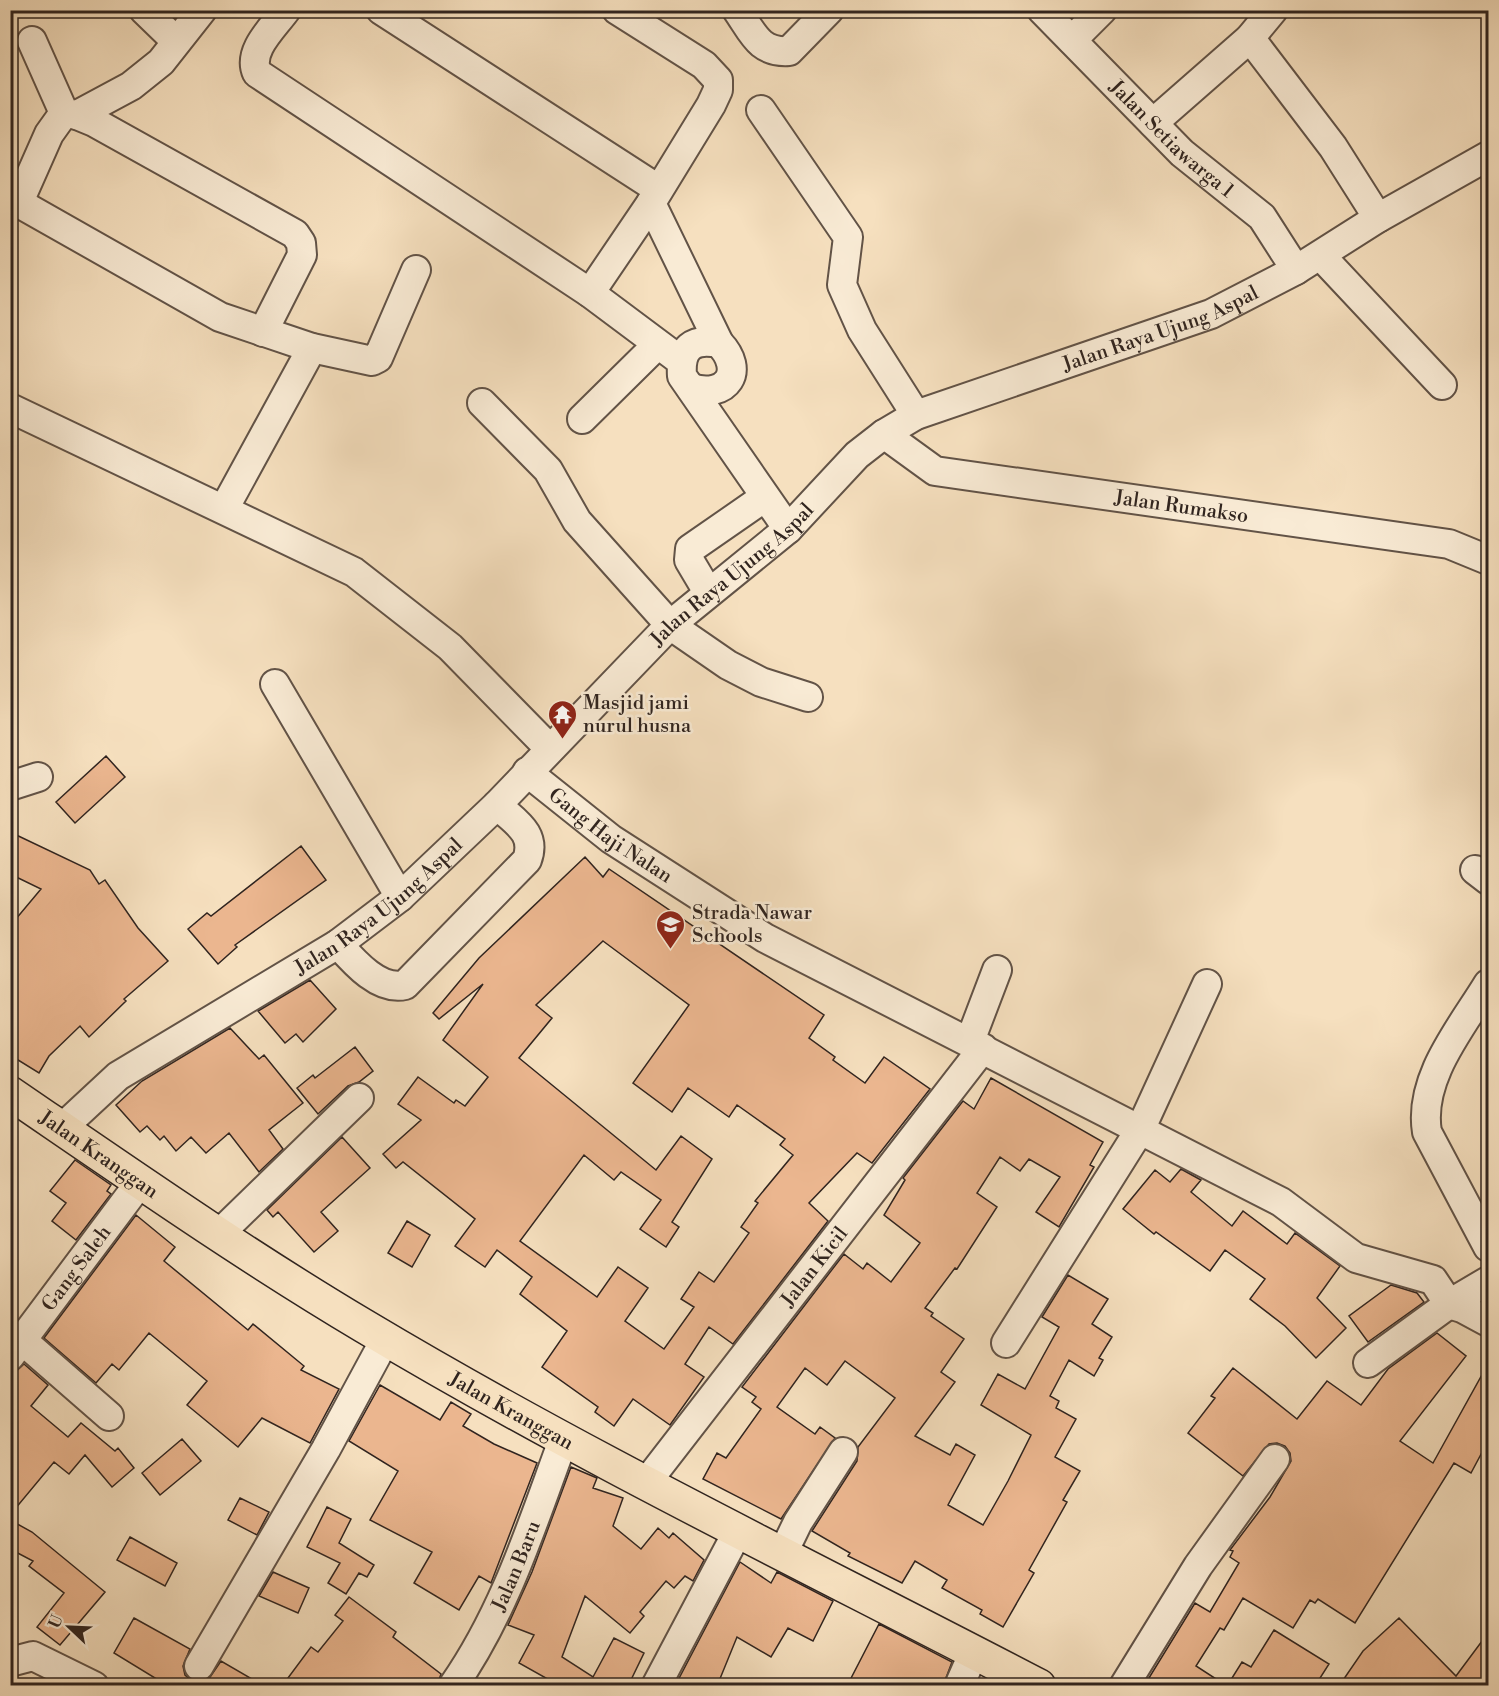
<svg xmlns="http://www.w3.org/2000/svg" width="1499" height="1696" font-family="'Libre Bodoni',serif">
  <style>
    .building { fill: #ebb68f; stroke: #30241f; stroke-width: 1.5; fill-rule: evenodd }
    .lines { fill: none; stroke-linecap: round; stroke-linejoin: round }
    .minor-casing { stroke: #625347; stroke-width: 32 }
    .major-casing { stroke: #30241f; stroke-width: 36 }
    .minor { stroke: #f9ebd5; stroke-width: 28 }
    .major { stroke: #f6e0bf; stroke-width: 33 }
    .labels { text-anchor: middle; stroke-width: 5; stroke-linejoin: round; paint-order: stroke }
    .street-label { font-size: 20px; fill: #30241f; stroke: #f9ebd5 }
    .poi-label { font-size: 20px; fill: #30241f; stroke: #f9ebd5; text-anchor: start }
  </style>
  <rect width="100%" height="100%" fill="#f6e0bf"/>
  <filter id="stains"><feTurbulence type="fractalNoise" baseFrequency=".00333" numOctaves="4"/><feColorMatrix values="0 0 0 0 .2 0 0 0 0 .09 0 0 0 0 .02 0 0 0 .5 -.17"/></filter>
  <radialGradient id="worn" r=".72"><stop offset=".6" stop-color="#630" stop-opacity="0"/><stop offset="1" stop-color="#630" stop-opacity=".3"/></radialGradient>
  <path class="building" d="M 106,756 L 125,777 L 75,823 L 56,802 Z
    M 10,832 L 90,870 L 99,884 L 105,880 L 138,928 L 168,961 L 124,999 L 126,1001 L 89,1037 L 80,1026 L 49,1056 L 39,1073 L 10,1055 L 10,926 L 41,889 L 10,874 Z
    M 301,846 L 326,880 L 235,945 L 237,947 L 218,964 L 188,929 L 207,913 L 211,916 Z
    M 585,857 L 603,877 L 609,869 L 824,1015 L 809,1038 L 835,1057 L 833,1060 L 865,1083 L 884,1057 L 930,1089 L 872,1163 L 857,1153 L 809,1203 L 828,1221 L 733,1344 L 709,1327 L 685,1364 L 704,1377 L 670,1425 L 633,1399 L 614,1426 L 595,1412 L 598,1407 L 542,1367 L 567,1331 L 520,1294 L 532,1277 L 497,1250 L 485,1267 L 455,1246 L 475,1219 L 403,1162 L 396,1168 L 383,1154 L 421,1120 L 398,1104 L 418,1077 L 454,1103 L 456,1100 L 465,1106 L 488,1077 L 443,1040 L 483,984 L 439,1019 L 433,1013 L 479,958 ZM 603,941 L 689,1005 L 633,1083 L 672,1112 L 688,1088 L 729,1117 L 737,1105 L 785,1139 L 780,1145 L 793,1155 L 755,1201 L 758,1203 L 741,1227 L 749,1233 L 714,1282 L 699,1272 L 681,1299 L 694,1307 L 664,1349 L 625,1321 L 648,1288 L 618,1267 L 597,1297 L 520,1241 L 584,1155 L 614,1180 L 621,1172 L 661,1200 L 640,1229 L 666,1247 L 679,1227 L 672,1222 L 712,1159 L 681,1136 L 656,1170 L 519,1058 L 552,1018 L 536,1005 Z
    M 310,980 L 336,1009 L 303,1042 L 296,1034 L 285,1043 L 258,1011 Z
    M 230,1028 L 259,1059 L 264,1055 L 303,1103 L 269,1130 L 283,1149 L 259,1172 L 229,1133 L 206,1153 L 191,1137 L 176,1151 L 164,1136 L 160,1140 L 147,1126 L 140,1132 L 116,1105 L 142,1081 Z
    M 355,1047 L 373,1071 L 359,1082 L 348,1086 L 318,1114 L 297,1088 L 313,1075 L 315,1078 Z
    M 991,1078 L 1103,1142 L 1090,1165 L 1094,1167 L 1059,1227 L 1036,1212 L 1060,1177 L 1029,1159 L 1020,1171 L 1000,1157 L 977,1193 L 997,1207 L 957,1269 L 955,1268 L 925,1308 L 933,1313 L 931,1316 L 964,1339 L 941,1372 L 955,1382 L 915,1436 L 950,1455 L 956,1444 L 975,1455 L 948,1505 L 983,1525 L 1008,1481 L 1031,1435 L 981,1405 L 998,1374 L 1025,1389 L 1059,1327 L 1042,1317 L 1068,1275 L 1108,1299 L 1092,1324 L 1112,1337 L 1099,1358 L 1103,1360 L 1094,1376 L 1069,1360 L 1050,1396 L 1059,1401 L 1056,1408 L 1076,1419 L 1055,1457 L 1080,1471 L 1063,1500 L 1067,1502 L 1029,1570 L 1034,1573 L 1003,1627 L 980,1614 L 982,1610 L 942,1588 L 947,1580 L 915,1561 L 902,1583 L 848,1556 L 850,1553 L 812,1531 L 857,1461 L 858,1447 L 895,1398 L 845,1361 L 827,1385 L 805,1368 L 777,1407 L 815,1434 L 820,1427 L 835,1438 L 781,1519 L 703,1479 L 717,1453 L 726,1458 L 761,1409 L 752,1402 L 756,1397 L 742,1387 L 844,1254 L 863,1269 L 867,1263 L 891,1282 L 920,1243 L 884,1215 L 905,1180 L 903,1178 L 963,1101 L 974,1109 Z
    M 342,1137 L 370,1168 L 321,1212 L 338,1231 L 314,1252 L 278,1212 L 273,1217 L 267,1210 Z
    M 75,1160 L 111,1185 L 107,1191 L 111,1194 L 76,1240 L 52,1221 L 66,1203 L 50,1191 Z
    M 1181,1169 L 1201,1180 L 1191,1192 L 1232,1226 L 1243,1211 L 1287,1244 L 1295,1233 L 1340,1266 L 1317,1298 L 1346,1328 L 1316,1358 L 1285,1326 L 1250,1299 L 1265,1279 L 1225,1250 L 1210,1271 L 1156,1232 L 1154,1234 L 1123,1209 L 1155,1170 L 1170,1182 Z
    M 136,1215 L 175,1247 L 164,1261 L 248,1330 L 253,1324 L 304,1366 L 301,1370 L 339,1389 L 310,1443 L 262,1418 L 238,1447 L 187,1405 L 207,1381 L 149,1333 L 119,1370 L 112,1364 L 96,1383 L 44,1338 Z
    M 407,1221 L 430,1235 L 412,1267 L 388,1253 Z
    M 1391,1285 L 1417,1293 L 1424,1302 L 1368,1342 L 1349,1316 Z
    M 1437,1333 L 1466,1356 L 1400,1441 L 1433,1463 L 1488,1364 L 1488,1441 L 1471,1473 L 1454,1463 L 1355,1623 L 1318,1599 L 1315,1603 L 1310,1600 L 1293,1628 L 1243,1598 L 1224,1630 L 1220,1628 L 1196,1666 L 1227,1686 L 1144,1686 L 1195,1603 L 1210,1612 L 1239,1563 L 1230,1557 L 1233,1551 L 1230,1550 L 1270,1497 L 1291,1461 L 1290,1453 L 1285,1446 L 1277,1443 L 1269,1444 L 1243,1476 L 1188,1433 L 1215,1398 L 1211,1396 L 1233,1368 L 1297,1419 L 1327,1381 L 1361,1405 L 1388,1369 Z
    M 24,1364 L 48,1385 L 31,1406 L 68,1437 L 81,1423 L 115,1451 L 118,1448 L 134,1468 L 112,1487 L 85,1455 L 69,1474 L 54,1462 L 10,1515 L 10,1377 Z
    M 380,1385 L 440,1420 L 451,1402 L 471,1414 L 463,1426 L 494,1444 L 537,1463 L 491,1583 L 479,1576 L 459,1610 L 414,1583 L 432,1552 L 370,1520 L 398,1471 L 349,1441 Z
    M 182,1439 L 201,1461 L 160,1495 L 142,1473 Z
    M 571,1467 L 597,1478 L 593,1488 L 623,1498 L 613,1526 L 641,1549 L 658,1528 L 669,1538 L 673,1533 L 704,1560 L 693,1581 L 685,1576 L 674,1588 L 666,1581 L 640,1612 L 644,1616 L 630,1633 L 585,1596 L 562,1657 L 593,1677 L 614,1638 L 644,1653 L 628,1686 L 560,1686 L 519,1663 L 534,1635 L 508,1625 L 532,1572 Z
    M 240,1498 L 269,1512 L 257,1535 L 228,1520 Z
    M 327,1507 L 351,1519 L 339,1543 L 374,1565 L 367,1577 L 359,1573 L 346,1594 L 328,1583 L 340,1563 L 307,1547 Z
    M 10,1520 L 32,1532 L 105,1592 L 60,1645 L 37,1627 L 64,1593 L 29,1566 L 33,1561 L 10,1549 Z
    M 130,1537 L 177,1563 L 165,1586 L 117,1560 Z
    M 740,1562 L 771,1583 L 777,1572 L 833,1601 L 813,1641 L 788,1628 L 771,1657 L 737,1637 L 717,1686 L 675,1686 Z
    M 273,1572 L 309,1588 L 298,1613 L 259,1596 Z
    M 349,1597 L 396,1632 L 393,1637 L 441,1674 L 437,1686 L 282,1686 L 311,1647 L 318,1652 L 343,1621 L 335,1615 Z
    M 134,1618 L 190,1649 L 183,1666 L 185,1675 L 191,1680 L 199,1682 L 208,1680 L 221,1661 L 264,1686 L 168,1686 L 114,1653 Z
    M 1399,1618 L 1456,1676 L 1488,1633 L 1488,1686 L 1339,1686 L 1363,1651 Z
    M 879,1624 L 952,1662 L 943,1686 L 847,1686 Z
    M 1274,1630 L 1329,1664 L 1315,1686 L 1227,1686 L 1242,1662 L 1251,1667 Z"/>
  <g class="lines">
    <defs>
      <g id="minor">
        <path d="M 144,10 L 176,41"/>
        <path d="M 286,10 C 273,28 247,51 257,73 L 590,293 L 681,361"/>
        <path d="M 381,10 L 658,189"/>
        <path d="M 617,10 L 704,65 L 718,80 L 718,90 L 711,105 L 651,203 L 719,343 C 746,371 727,399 691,388"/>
        <path d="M 737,10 C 753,33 759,53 789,51 L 829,10"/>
        <path id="s1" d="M 1042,10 L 1182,153 L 1262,217 L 1296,270"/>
        <path d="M 1250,38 L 1333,147 L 1378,218"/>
        <path d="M 1072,40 L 1102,10"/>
        <path d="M 32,41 L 64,113 L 77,115 L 94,122 L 295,234 L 301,243 L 302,255 L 263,332"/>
        <path d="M 761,110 L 848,237 L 842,285 L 862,330 L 916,415"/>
        <path d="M 77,115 L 131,86 L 161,62 L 202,10"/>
        <path d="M 1153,123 L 1250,38 L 1273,10"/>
        <path d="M 10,198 L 220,317 L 312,348 L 372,361 L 378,358 L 416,270"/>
        <path d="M 18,204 L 49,134 L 64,113"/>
        <path d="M 1321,256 L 1442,385"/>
        <path d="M 590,293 L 651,203"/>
        <path d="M 719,343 C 692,338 680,348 682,376 L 788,529"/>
        <path d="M 482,403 L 548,470 L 577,521 L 670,625 L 728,665 L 761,682 L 808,697"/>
        <path d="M 10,408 L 354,572 L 450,647 L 549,748"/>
        <path d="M 582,419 L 657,345"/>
        <path id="s2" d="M 884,434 L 935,471 L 1449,544 L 1488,560"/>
        <path d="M 224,509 L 312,348"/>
        <path d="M 708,592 L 689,560 L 690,549 L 765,497"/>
        <path d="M 275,684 L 400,897"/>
        <path id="s3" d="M 527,772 L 611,839 L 765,938 L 1281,1202 L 1356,1258 L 1433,1280 L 1449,1304 L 1462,1308 L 1488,1322"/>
        <path d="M 10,786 L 38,777"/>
        <path d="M 1475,870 L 1488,880"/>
        <path d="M 338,944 C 354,962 379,991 405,985 L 527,860 C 537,833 515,822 497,805"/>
        <path d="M 1488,984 C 1462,1027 1418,1078 1427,1132 L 1488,1247"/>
        <path d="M 970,1041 L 997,970"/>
        <path id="s4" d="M 62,1128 L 118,1076 L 338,944 L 400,897 L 497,805 L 670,625 L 788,529 L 857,455 L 884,434 L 916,415 L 1211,314 L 1296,270 L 1378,218 L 1488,156"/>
        <path d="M 219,1234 L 359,1098"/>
        <path d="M 23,1341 L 109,1416"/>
        <path d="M 1006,1343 L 1141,1128 L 1207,984"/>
        <path id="s5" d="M 10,1356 L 141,1181"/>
        <path d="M 1368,1363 L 1449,1304 L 1488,1281"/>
        <path id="s6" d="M 646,1483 L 983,1048"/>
        <path d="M 782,1555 L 798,1522 L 843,1452"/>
        <path d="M 10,1662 L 33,1656 L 94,1686"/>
        <path d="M 199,1666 L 326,1449 L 386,1338"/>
        <path id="s7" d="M 453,1686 C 506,1610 532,1524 564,1438"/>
        <path d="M 656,1686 L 737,1533"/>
        <path d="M 959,1686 L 974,1652"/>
        <path d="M 1124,1686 L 1198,1566 L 1275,1459"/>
      </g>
      <g id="major">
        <path id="s8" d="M 10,1093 C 127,1173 243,1254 364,1326 C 583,1457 813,1568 1039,1686"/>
      </g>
    </defs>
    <use href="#minor" class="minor-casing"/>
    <use href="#major" class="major-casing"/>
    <use href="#minor" class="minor"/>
    <use href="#major" class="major"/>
  </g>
  <defs>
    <symbol id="temple-pin" viewBox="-11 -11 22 30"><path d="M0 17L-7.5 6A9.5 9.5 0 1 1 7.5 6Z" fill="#8f2418" stroke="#f9ebd5"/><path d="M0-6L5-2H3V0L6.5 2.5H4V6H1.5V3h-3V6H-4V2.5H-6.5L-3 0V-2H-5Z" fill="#fff"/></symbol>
    <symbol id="school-pin" viewBox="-11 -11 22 30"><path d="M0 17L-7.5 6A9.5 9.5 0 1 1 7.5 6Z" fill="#8f2418" stroke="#f9ebd5"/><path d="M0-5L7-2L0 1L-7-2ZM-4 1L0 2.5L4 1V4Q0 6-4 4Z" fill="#fff"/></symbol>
  </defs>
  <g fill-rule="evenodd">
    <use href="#temple-pin" x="546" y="698" width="33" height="45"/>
    <use href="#school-pin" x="654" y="908" width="33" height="45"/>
  </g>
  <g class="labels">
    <g class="street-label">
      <text dy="7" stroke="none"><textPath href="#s1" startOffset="183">Jalan Setiawarga 1</textPath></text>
      <text dy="7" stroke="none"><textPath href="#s4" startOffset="1378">Jalan Raya Ujung Aspal</textPath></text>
      <text dy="7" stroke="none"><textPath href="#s2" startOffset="312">Jalan Rumakso</textPath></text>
      <text dy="7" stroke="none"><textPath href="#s4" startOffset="874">Jalan Raya Ujung Aspal</textPath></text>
      <text dy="7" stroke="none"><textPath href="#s3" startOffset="105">Gang Haji Nalan</textPath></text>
      <text dy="7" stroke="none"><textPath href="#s4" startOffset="388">Jalan Raya Ujung Aspal</textPath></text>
      <text dy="7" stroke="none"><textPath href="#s8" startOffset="108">Jalan Kranggan</textPath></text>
      <text dy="7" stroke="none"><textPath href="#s6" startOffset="274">Jalan Kicil</textPath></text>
      <text dy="7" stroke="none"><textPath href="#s5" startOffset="110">Gang Saleh</textPath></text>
      <text dy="7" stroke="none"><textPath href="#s8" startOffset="594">Jalan Kranggan</textPath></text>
      <text dy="7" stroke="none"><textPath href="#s7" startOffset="136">Jalan Baru</textPath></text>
    </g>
    <g class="poi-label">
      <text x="583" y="709">Masjid jami<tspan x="583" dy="23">nurul husna</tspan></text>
      <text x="692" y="919">Strada Nawar<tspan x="692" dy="23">Schools</tspan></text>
    </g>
  </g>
  <rect width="1499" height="1696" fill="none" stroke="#f6e0bf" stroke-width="36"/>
  <rect x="12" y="12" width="1475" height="1672" fill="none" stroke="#30241f" stroke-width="3"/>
  <rect x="18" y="18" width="1463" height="1660" fill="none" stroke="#30241f" stroke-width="1.5"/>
  <g transform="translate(69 1627) rotate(293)" stroke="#f9ebd5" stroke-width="4.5" paint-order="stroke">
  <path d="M0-4.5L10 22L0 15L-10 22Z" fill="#30241f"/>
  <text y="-9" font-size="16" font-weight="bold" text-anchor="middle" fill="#30241f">U</text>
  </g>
  <rect width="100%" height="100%" filter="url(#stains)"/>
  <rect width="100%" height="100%" fill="url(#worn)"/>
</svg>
